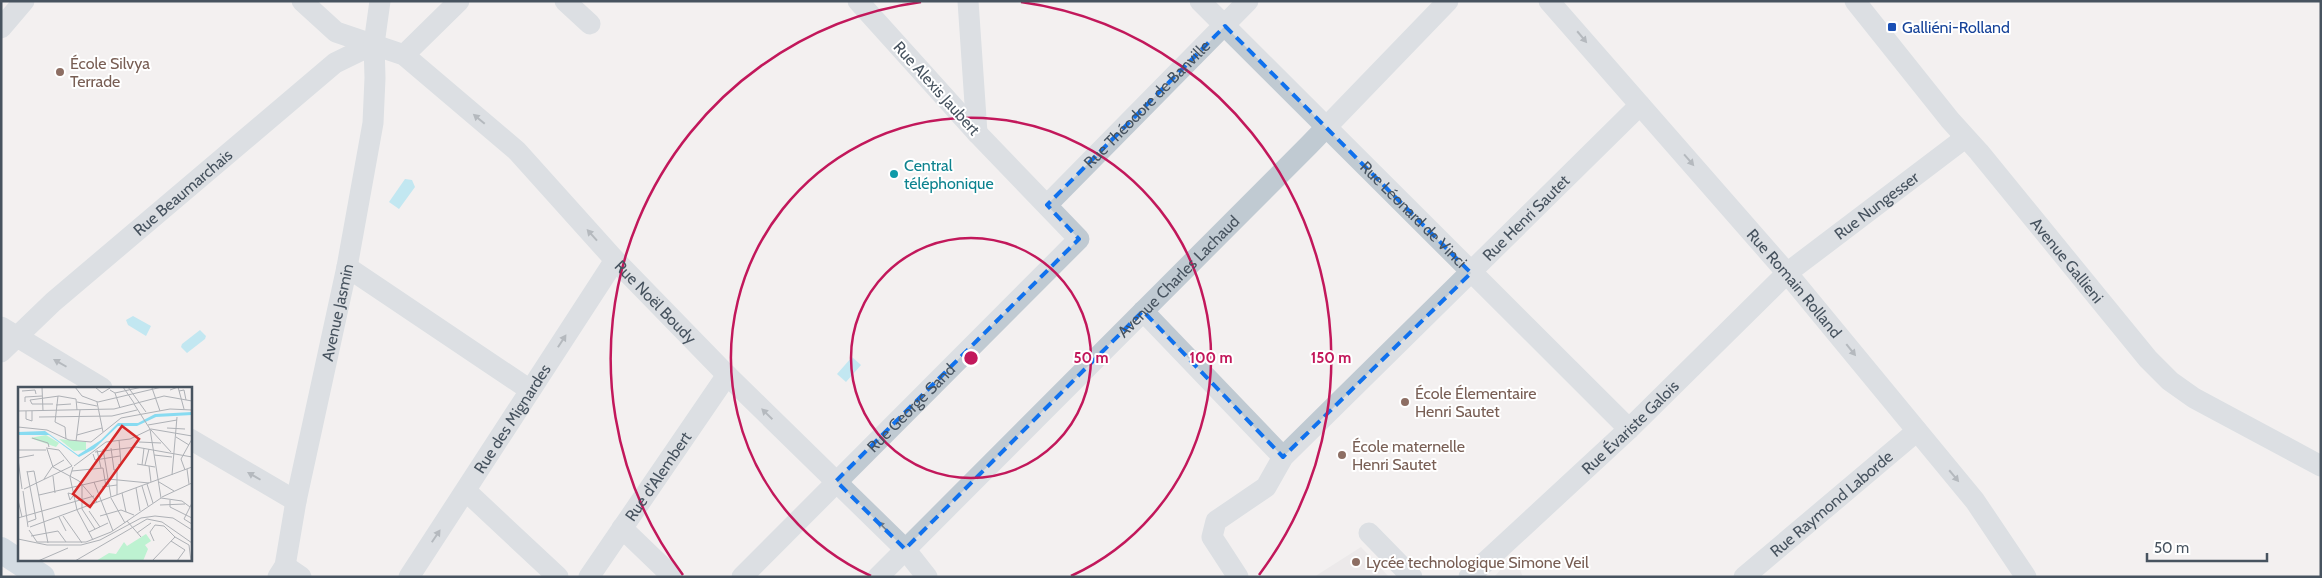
<svg xmlns="http://www.w3.org/2000/svg" width="2322" height="578" font-family="Cabin,sans-serif">
  <style>
    .education { fill: #e4e1e2 }
    .water { fill: #88dbf1 }
    .lines { fill: none; stroke-linecap: round; stroke-linejoin: round }
    .minor { stroke: #c0cad2; stroke-width: 21 }
    .major { stroke: #aec0d0; stroke-width: 26 }
    .oneway { fill: #6b7782 }
    .marked { fill: none; stroke: #1071ed; stroke-width: 4; stroke-dasharray: 10 6; stroke-linejoin: round }
    .ring { fill: none; stroke: #c2185b; stroke-width: 2.5 }
    .transit-dot { fill: #1a4fb4; stroke: #fff; stroke-width: 2 }
    .education-dot { fill: #8d6e63; stroke: #fff; stroke-width: 2 }
    .culture-dot { fill: #0f9aa8; stroke: #fff; stroke-width: 2 }
    .labels { text-anchor: middle; stroke-width: 4; stroke-linejoin: round; paint-order: stroke }
    .transit-label { font-size: 16px; fill: #164399; stroke: #fff; text-anchor: start }
    .education-label { font-size: 16px; fill: #785e54; stroke: #fff; text-anchor: start }
    .street-label { font-size: 16px; fill: #47535f; stroke: #fff }
    .culture-label { font-size: 16px; fill: #0d838f; stroke: #fff; text-anchor: start }
    .inset-road { fill: none; stroke: #aeb1b6; stroke-width: 1 }
    .view { fill: #d62828; fill-opacity: 0.15; stroke: #d62828; stroke-width: 2.5 }
    .inset-edge { fill: none; stroke: #47535f; stroke-width: 2.5 }
    .centre { fill: #c2185b; stroke: #fff; stroke-width: 2.5 }
    .ring-label { font-size: 15px; text-anchor: middle; font-weight: bold; fill: #c2185b; stroke: #fff; stroke-width: 4; stroke-linejoin: round; paint-order: stroke }
  </style>
  <rect width="100%" height="100%" fill="#f3f0f0"/>
  <path class="education" d="M 1361,547 L 1389,577 L 1314,577 Z
    M 1514,555 L 1523,577 L 1494,577 Z"/>
  <path class="water" d="M 405,179 L 412,180 L 415,187 L 399,209 L 389,202 Z
    M 133,316 L 151,326 L 146,336 L 128,325 L 126,320 Z
    M 200,330 L 206,336 L 205,339 L 187,353 L 181,347 L 182,344 Z
    M 852,357 L 861,365 L 846,382 L 837,374 Z"/>
  <g class="lines">
    <g class="minor">
      <path id="s1" d="M 302,1 L 336,32 L 404,55 L 517,151 L 615,260 L 727,375 L 905,549 L 927,577"/>
      <path d="M 565,1 L 590,24"/>
      <path d="M 968,1 L 977,133"/>
      <path id="s2" d="M 1200,1 L 1629,429"/>
      <path id="s3" d="M 1549,1 L 1787,273 L 1975,501 L 2026,577"/>
      <path id="s4" d="M 1855,1 L 1950,120 L 1979,152 L 2148,359 L 2170,381 L 2194,398 L 2321,466"/>
      <path d="M 1,28 L 24,1"/>
      <path d="M 404,55 L 459,1"/>
      <path id="s5" d="M 1047,205 L 1248,1"/>
      <path d="M 347,267 L 530,390"/>
      <path d="M 1143,311 L 1283,457"/>
      <path d="M 1,327 L 102,388"/>
      <path id="s6" d="M 1,352 L 53,302 L 335,63 L 374,44"/>
      <path d="M 190,439 L 296,501"/>
      <path d="M 466,491 L 558,577"/>
      <path d="M 622,528 L 673,577"/>
      <path d="M 1369,533 L 1412,577"/>
      <path d="M 285,566 L 301,577"/>
      <path id="s7" d="M 278,577 L 285,566 L 296,501 L 347,267 L 373,123 L 375,78 L 374,44 L 380,1"/>
      <path id="s8" d="M 409,577 L 615,260"/>
      <path id="s9" d="M 589,577 L 727,375"/>
      <path id="s10" d="M 742,577 L 1079,239 L 977,133 L 858,1"/>
      <path id="s11" d="M 878,577 L 1309,145 L 1448,1"/>
      <path id="s12" d="M 1238,577 L 1212,537 L 1216,521 L 1266,487 L 1283,457 L 1640,105"/>
      <path id="s13" d="M 1469,577 L 1629,429 L 1787,273 L 1965,138"/>
      <path id="s14" d="M 1744,577 L 1917,431"/>
    </g>
    <path class="major" d="M 1,550 L 42,577"/>
  </g>
  <defs><path id="oneway-solid" d="M-6-.8H1V-3.2L6.5 0L1 3.2V.8H-6Z" transform="scale(1.25)"/></defs>
  <g class="oneway">
    <use href="#oneway-solid" transform="translate(1582 37) rotate(50)"/>
    <use href="#oneway-solid" transform="translate(479 119) rotate(-140)"/>
    <use href="#oneway-solid" transform="translate(1689 160) rotate(49)"/>
    <use href="#oneway-solid" transform="translate(592 235) rotate(-132)"/>
    <use href="#oneway-solid" transform="translate(562 341) rotate(-57)"/>
    <use href="#oneway-solid" transform="translate(1851 350) rotate(51)"/>
    <use href="#oneway-solid" transform="translate(60 363) rotate(-150)"/>
    <use href="#oneway-solid" transform="translate(767 414) rotate(-136)"/>
    <use href="#oneway-solid" transform="translate(254 476) rotate(-150)"/>
    <use href="#oneway-solid" transform="translate(1954 476) rotate(50)"/>
    <use href="#oneway-solid" transform="translate(883 527) rotate(-135)"/>
    <use href="#oneway-solid" transform="translate(436 536) rotate(-56)"/>
  </g>
  <path d="M0 0H2322V578H0ZM 1225,26 L 1471,273 L 1283,457 L 1143,311 L 905,549 L 836,481 L 1079,239 L 1047,205 Z" fill="#f3f0f0" fill-opacity=".55" fill-rule="evenodd"/>
  <path class="marked" d="M 1225,26 L 1471,273 L 1283,457 L 1143,311 L 905,549 L 836,481 L 1079,239 L 1047,205 Z"/>
  <g class="ring">
    <circle cx="971" cy="358" r="120"/>
    <path d="M871 576A240 240 0 1 1 1071 576"/>
    <path d="M683 575A360 360 0 0 1 921 2M1021 2A360 360 0 0 1 1259 575"/>
  </g>
  <rect class="transit-dot" x="1887" y="22" width="10" height="10" rx="2.5"/>
  <g class="education-dot">
    <circle cx="60" cy="72" r="5"/>
    <circle cx="1405" cy="402" r="5"/>
    <circle cx="1342" cy="455" r="5"/>
    <circle cx="1356" cy="562" r="5"/>
  </g>
  <circle class="culture-dot" cx="894" cy="174" r="5"/>
  <g class="labels">
    <g class="transit-label">
      <text x="1902" y="33">Galliéni-Rolland</text>
    </g>
    <g class="education-label">
      <text x="70" y="69">École Silvya<tspan x="70" dy="18">Terrade</tspan></text>
      <text x="1415" y="399">École Élementaire<tspan x="1415" dy="18">Henri Sautet</tspan></text>
      <text x="1352" y="452">École maternelle<tspan x="1352" dy="18">Henri Sautet</tspan></text>
      <text x="1366" y="568">Lycée technologique Simone Veil</text>
    </g>
    <g class="street-label">
      <text transform="translate(937 88) rotate(48)" y="6">Rue Alexis Jaubert</text>
      <text dy="6" stroke="none"><textPath href="#s5" startOffset="142">Rue Théodore de Banville</textPath></text>
      <text dy="6" stroke="none"><textPath href="#s6" startOffset="242">Rue Beaumarchais</textPath></text>
      <text dy="6" stroke="none"><textPath href="#s13" startOffset="552">Rue Nungesser</textPath></text>
      <text dy="6" stroke="none"><textPath href="#s2" startOffset="302">Rue Léonard de Vinci</textPath></text>
      <text dy="6" stroke="none"><textPath href="#s12" startOffset="500">Rue Henri Sautet</textPath></text>
      <text dy="6" stroke="none"><textPath href="#s4" startOffset="335">Avenue Gallieni</textPath></text>
      <text dy="6" stroke="none"><textPath href="#s11" startOffset="425">Avenue Charles Lachaud</textPath></text>
      <text dy="6" stroke="none"><textPath href="#s3" startOffset="374">Rue Romain Rolland</textPath></text>
      <text dy="6" stroke="none"><textPath href="#s1" startOffset="471">Rue Noël Boudy</textPath></text>
      <text dy="6" stroke="none"><textPath href="#s7" startOffset="272">Avenue Jasmin</textPath></text>
      <text dy="6" stroke="none"><textPath href="#s10" startOffset="239">Rue George Sand</textPath></text>
      <text dy="6" stroke="none"><textPath href="#s8" startOffset="189">Rue des Mignardes</textPath></text>
      <text dy="6" stroke="none"><textPath href="#s13" startOffset="220">Rue Évariste Galois</textPath></text>
      <text dy="6" stroke="none"><textPath href="#s9" startOffset="122">Rue d'Alembert</textPath></text>
      <text dy="6" stroke="none"><textPath href="#s14" startOffset="114">Rue Raymond Laborde</textPath></text>
    </g>
    <g class="culture-label">
      <text x="904" y="171">Central<tspan x="904" dy="18">téléphonique</tspan></text>
    </g>
  </g>
  <g transform="translate(18 387)">
    <rect width="174" height="174" fill="#f3f0f0"/>
    <path d="M 128,147 L 133,154 L 127,158 L 130,162 L 125,174 L 78,174 L 91,166 L 98,167 L 106,155 L 109,159 Z" fill="#bdf2d1"/>
    <path d="M 28,48 L 41,56 L 38,60 L 12,51 ZM 41,52 L 68,55 L 68,63 L 56,64 Z" fill="#bdf2d1"/>
    <path d="M 174,25 L 174,28 L 138,30 L 119,39 L 100,39 L 76,62 L 61,70 L 31,48 L 0,48 L 0,45 L 27,44 L 60,68 L 83,53 L 100,36 L 120,36 L 137,27 Z" fill="#88dbf1"/>
    <path class="inset-road" d="M 24,0 L 25,24M 57,0 L 64,9 L 80,15 L 144,0M 77,0 L 84,6 L 92,1M 105,0 L 116,16M 110,0 L 128,25M 134,1 L 142,24M 92,3 L 97,6 L 102,21M 152,3 L 160,0 L 166,22M 4,4 L 17,3 L 18,7M 161,4 L 166,3 L 168,13M 97,6 L 124,0M 40,9 L 37,35 L 47,40 L 48,52M 7,15 L 7,10 L 24,9M 59,15 L 79,19M 79,15 L 85,45M 35,17 L 14,17 L 12,13 L 41,9 L 58,12 L 59,23M 116,17 L 132,42 L 143,111M 38,18 L 53,17M 0,24 L 96,22 L 146,9 L 174,14M 8,24 L 8,32 L 14,34 L 14,24M 21,30 L 94,29 L 119,23M 130,38 L 159,33M 0,40 L 29,43 L 51,53 L 73,55 L 103,31 L 152,22 L 174,23M 149,41 L 167,42M 133,43 L 153,65M 59,48 L 84,41M 158,50 L 171,58M 14,51 L 30,56 L 31,60M 58,54 L 62,23M 121,55 L 143,56M 28,61 L 41,63 L 54,79M 93,61 L 96,83 L 99,83 L 99,108M 29,62 L 35,80 L 61,94 L 79,115M 85,62 L 93,110M 0,63 L 28,63M 79,63 L 83,81M 77,65 L 118,60 L 174,70M 75,67 L 77,73 L 102,69M 136,68 L 154,70M 0,71 L 16,68M 0,72 L 4,102M 119,77 L 137,80M 100,78 L 103,77 L 101,53M 124,78 L 126,61M 127,78 L 131,62M 56,79 L 88,55 L 112,52 L 133,42 L 174,49M 131,79 L 133,95M 55,80 L 52,90 L 59,123 L 75,153M 169,82 L 171,97M 167,83 L 163,72 L 174,52M 9,84 L 18,132 L 10,135M 54,84 L 85,81 L 88,100M 9,85 L 16,84 L 30,156M 154,88 L 159,30M 35,89 L 37,106M 26,92 L 34,80 L 46,73M 76,95 L 95,144M 141,95 L 156,104M 64,97 L 64,122 L 77,142M 129,97 L 135,116M 124,99 L 130,119M 84,100 L 99,98M 118,101 L 122,124M 6,102 L 54,79M 5,104 L 10,140M 104,106 L 108,125M 54,107 L 50,106 L 52,113 L 55,109M 21,108 L 90,92 L 131,96M 144,110 L 174,96M 93,111 L 107,136M 143,111 L 164,114 L 172,120M 0,113 L 4,130M 152,113 L 152,120 L 174,131M 174,116 L 166,132 L 174,137M 142,118 L 167,117M 71,124 L 82,140M 45,129 L 64,156M 82,129 L 103,123 L 116,128M 41,130 L 48,144M 0,131 L 76,109M 109,134 L 123,150M 12,140 L 174,80M 11,143 L 19,155 L 68,155 L 93,145 L 143,111M 71,145 L 90,136M 119,146 L 133,136M 13,149 L 40,144 L 48,155M 157,150 L 171,158 L 173,174M 0,152 L 29,158 L 63,158 L 82,153 L 123,131 L 137,129 L 155,131 L 174,143M 153,154 L 167,163 L 159,174M 20,174 L 50,161M 57,174 L 129,132 L 144,135 L 174,156M 134,174 L 157,150 L 146,139 L 137,138 L 132,145 L 136,154"/>
    <path class="view" d="M 104,39 L 121,52 L 72,120 L 55,107 Z"/>
    <rect width="174" height="174" class="inset-edge"/>
  </g>
  <circle cx="971" cy="358" r="8" class="centre"/>
  <g class="ring-label">
    <text x="1091" y="363">50 m</text>
    <text x="1211" y="363">100 m</text>
    <text x="1331" y="363">150 m</text>
  </g>
  <rect width="2322" height="578" fill="none" stroke="#47535f" stroke-width="5"/>
  <path d="M2147 553v8h120v-8" fill="none" stroke="#47535f" stroke-width="2.5"/>
  <text x="2154" y="553" font-size="15" fill="#47535f" stroke="#ffffff" stroke-width="4" paint-order="stroke">50 m</text>
</svg>
